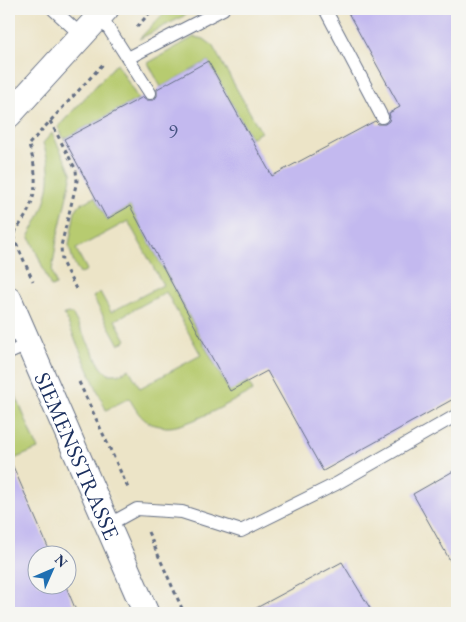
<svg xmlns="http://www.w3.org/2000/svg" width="466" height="622" font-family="'EB Garamond',serif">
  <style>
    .green { fill: #b7cb6f; stroke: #697d66 }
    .building { fill: #c3b9ef }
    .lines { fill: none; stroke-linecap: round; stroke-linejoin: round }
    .lane-casing { stroke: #646e83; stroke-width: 14 }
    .street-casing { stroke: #646e83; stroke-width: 27 }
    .path { stroke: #646e83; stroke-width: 3; stroke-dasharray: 4 4; stroke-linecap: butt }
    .lane { stroke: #fff; stroke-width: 12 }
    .street { stroke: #fff; stroke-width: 25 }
    .labels { text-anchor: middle; stroke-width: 4; stroke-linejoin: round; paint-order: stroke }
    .number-label { font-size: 20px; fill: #455282 }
    .street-label { font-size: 22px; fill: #1b2f5e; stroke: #f6f6f2 }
  </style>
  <rect width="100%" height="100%" fill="#f6f6f2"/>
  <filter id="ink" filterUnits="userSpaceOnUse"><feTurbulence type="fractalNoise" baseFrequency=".02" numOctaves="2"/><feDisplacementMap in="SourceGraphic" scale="10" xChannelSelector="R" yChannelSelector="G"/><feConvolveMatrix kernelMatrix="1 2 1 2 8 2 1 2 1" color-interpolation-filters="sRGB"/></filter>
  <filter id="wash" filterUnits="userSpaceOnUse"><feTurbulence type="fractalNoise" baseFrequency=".0096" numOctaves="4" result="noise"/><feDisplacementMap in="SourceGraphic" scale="20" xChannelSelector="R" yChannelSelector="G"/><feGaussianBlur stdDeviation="1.12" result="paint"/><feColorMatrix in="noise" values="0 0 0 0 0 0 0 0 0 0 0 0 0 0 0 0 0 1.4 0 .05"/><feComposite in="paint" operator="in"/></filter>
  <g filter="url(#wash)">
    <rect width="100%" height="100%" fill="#ece4c7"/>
    <path class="green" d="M 168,9 L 193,9 L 182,17 L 139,39 Z
      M 194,37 L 204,39 L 212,45 L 261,132 L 251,138 L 208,61 L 161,87 L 148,63 Z
      M 117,63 L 138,99 L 64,139 L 58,127 Z
      M 52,133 L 72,174 L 57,239 L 52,271 L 56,285 L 51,287 L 29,235 C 42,214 53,188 48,162 C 47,156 45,149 43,143 Z
      M 95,197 L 107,219 L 130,206 L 229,391 L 248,381 L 253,391 C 234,400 187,428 167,427 C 163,427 155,425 152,424 C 140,419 135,408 129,398 L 106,410 L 64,314 L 69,313 L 73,315 L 101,367 L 108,374 L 120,374 L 129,369 L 140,388 L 201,355 L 166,292 L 115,320 L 126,340 L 119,345 L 93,297 L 100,292 L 111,312 L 163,285 L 128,221 L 76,249 L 87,270 L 80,274 L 73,261 L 69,245 L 75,211 L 80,204 Z
      M 9,379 L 38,449 L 9,461 Z"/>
    <g id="blocks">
      <path class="building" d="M 346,9 L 457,9 L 457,397 L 323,471 L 267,371 L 230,391 L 130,206 L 107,219 L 64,139 L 143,97 L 147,100 L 154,100 L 157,96 L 157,89 L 208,61 L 272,176 L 375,121 L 378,124 L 385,124 L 389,121 L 390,117 L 389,113 L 400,107 Z
        M 9,457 L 51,554 L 38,554 L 38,584 L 65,584 L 77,613 L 9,613 Z
        M 457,469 L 457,573 L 413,494 Z
        M 342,562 L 373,613 L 247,613 Z"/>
    </g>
  </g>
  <g filter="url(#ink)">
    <use href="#blocks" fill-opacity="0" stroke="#646e83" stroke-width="1"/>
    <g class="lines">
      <defs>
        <path id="lane" d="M 53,9 L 81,35
          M 325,9 L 382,117
          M 100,15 L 150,93
          M 128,58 L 223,9
          M 9,353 L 29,344
          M 108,525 L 137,509 L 182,512 L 241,531 L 336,484 L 457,415"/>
        <g id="street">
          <path d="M 9,115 L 106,9"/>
          <path id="s1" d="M 9,299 L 146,613"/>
        </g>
      </defs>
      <use href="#lane" class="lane-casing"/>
      <use href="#street" class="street-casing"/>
      <path class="path" d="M 137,27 L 153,9
        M 50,121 L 76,170 L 77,181 L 61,246 L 62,262 L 76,289
        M 29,144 L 104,63
        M 13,236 L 33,281
        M 9,239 C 14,234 17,229 21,223 C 39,199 38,170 28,143
        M 79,382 L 129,490
        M 148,532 L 184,613"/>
      <use href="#lane" class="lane"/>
      <use href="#street" class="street"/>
    </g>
  </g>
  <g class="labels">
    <g class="number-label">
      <text x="173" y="138">9</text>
    </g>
    <g class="street-label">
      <text dy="8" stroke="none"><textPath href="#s1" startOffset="171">SIEMENSSTRASSE</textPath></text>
    </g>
  </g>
  <rect width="466" height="622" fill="none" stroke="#f6f6f2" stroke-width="30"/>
  <g transform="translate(52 570) rotate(45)"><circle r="24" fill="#f6f6f2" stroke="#9ea6b7"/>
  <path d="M0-4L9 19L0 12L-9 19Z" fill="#1f6fb2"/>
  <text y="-8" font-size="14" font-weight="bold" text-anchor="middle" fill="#1b2f5e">N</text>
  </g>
</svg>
